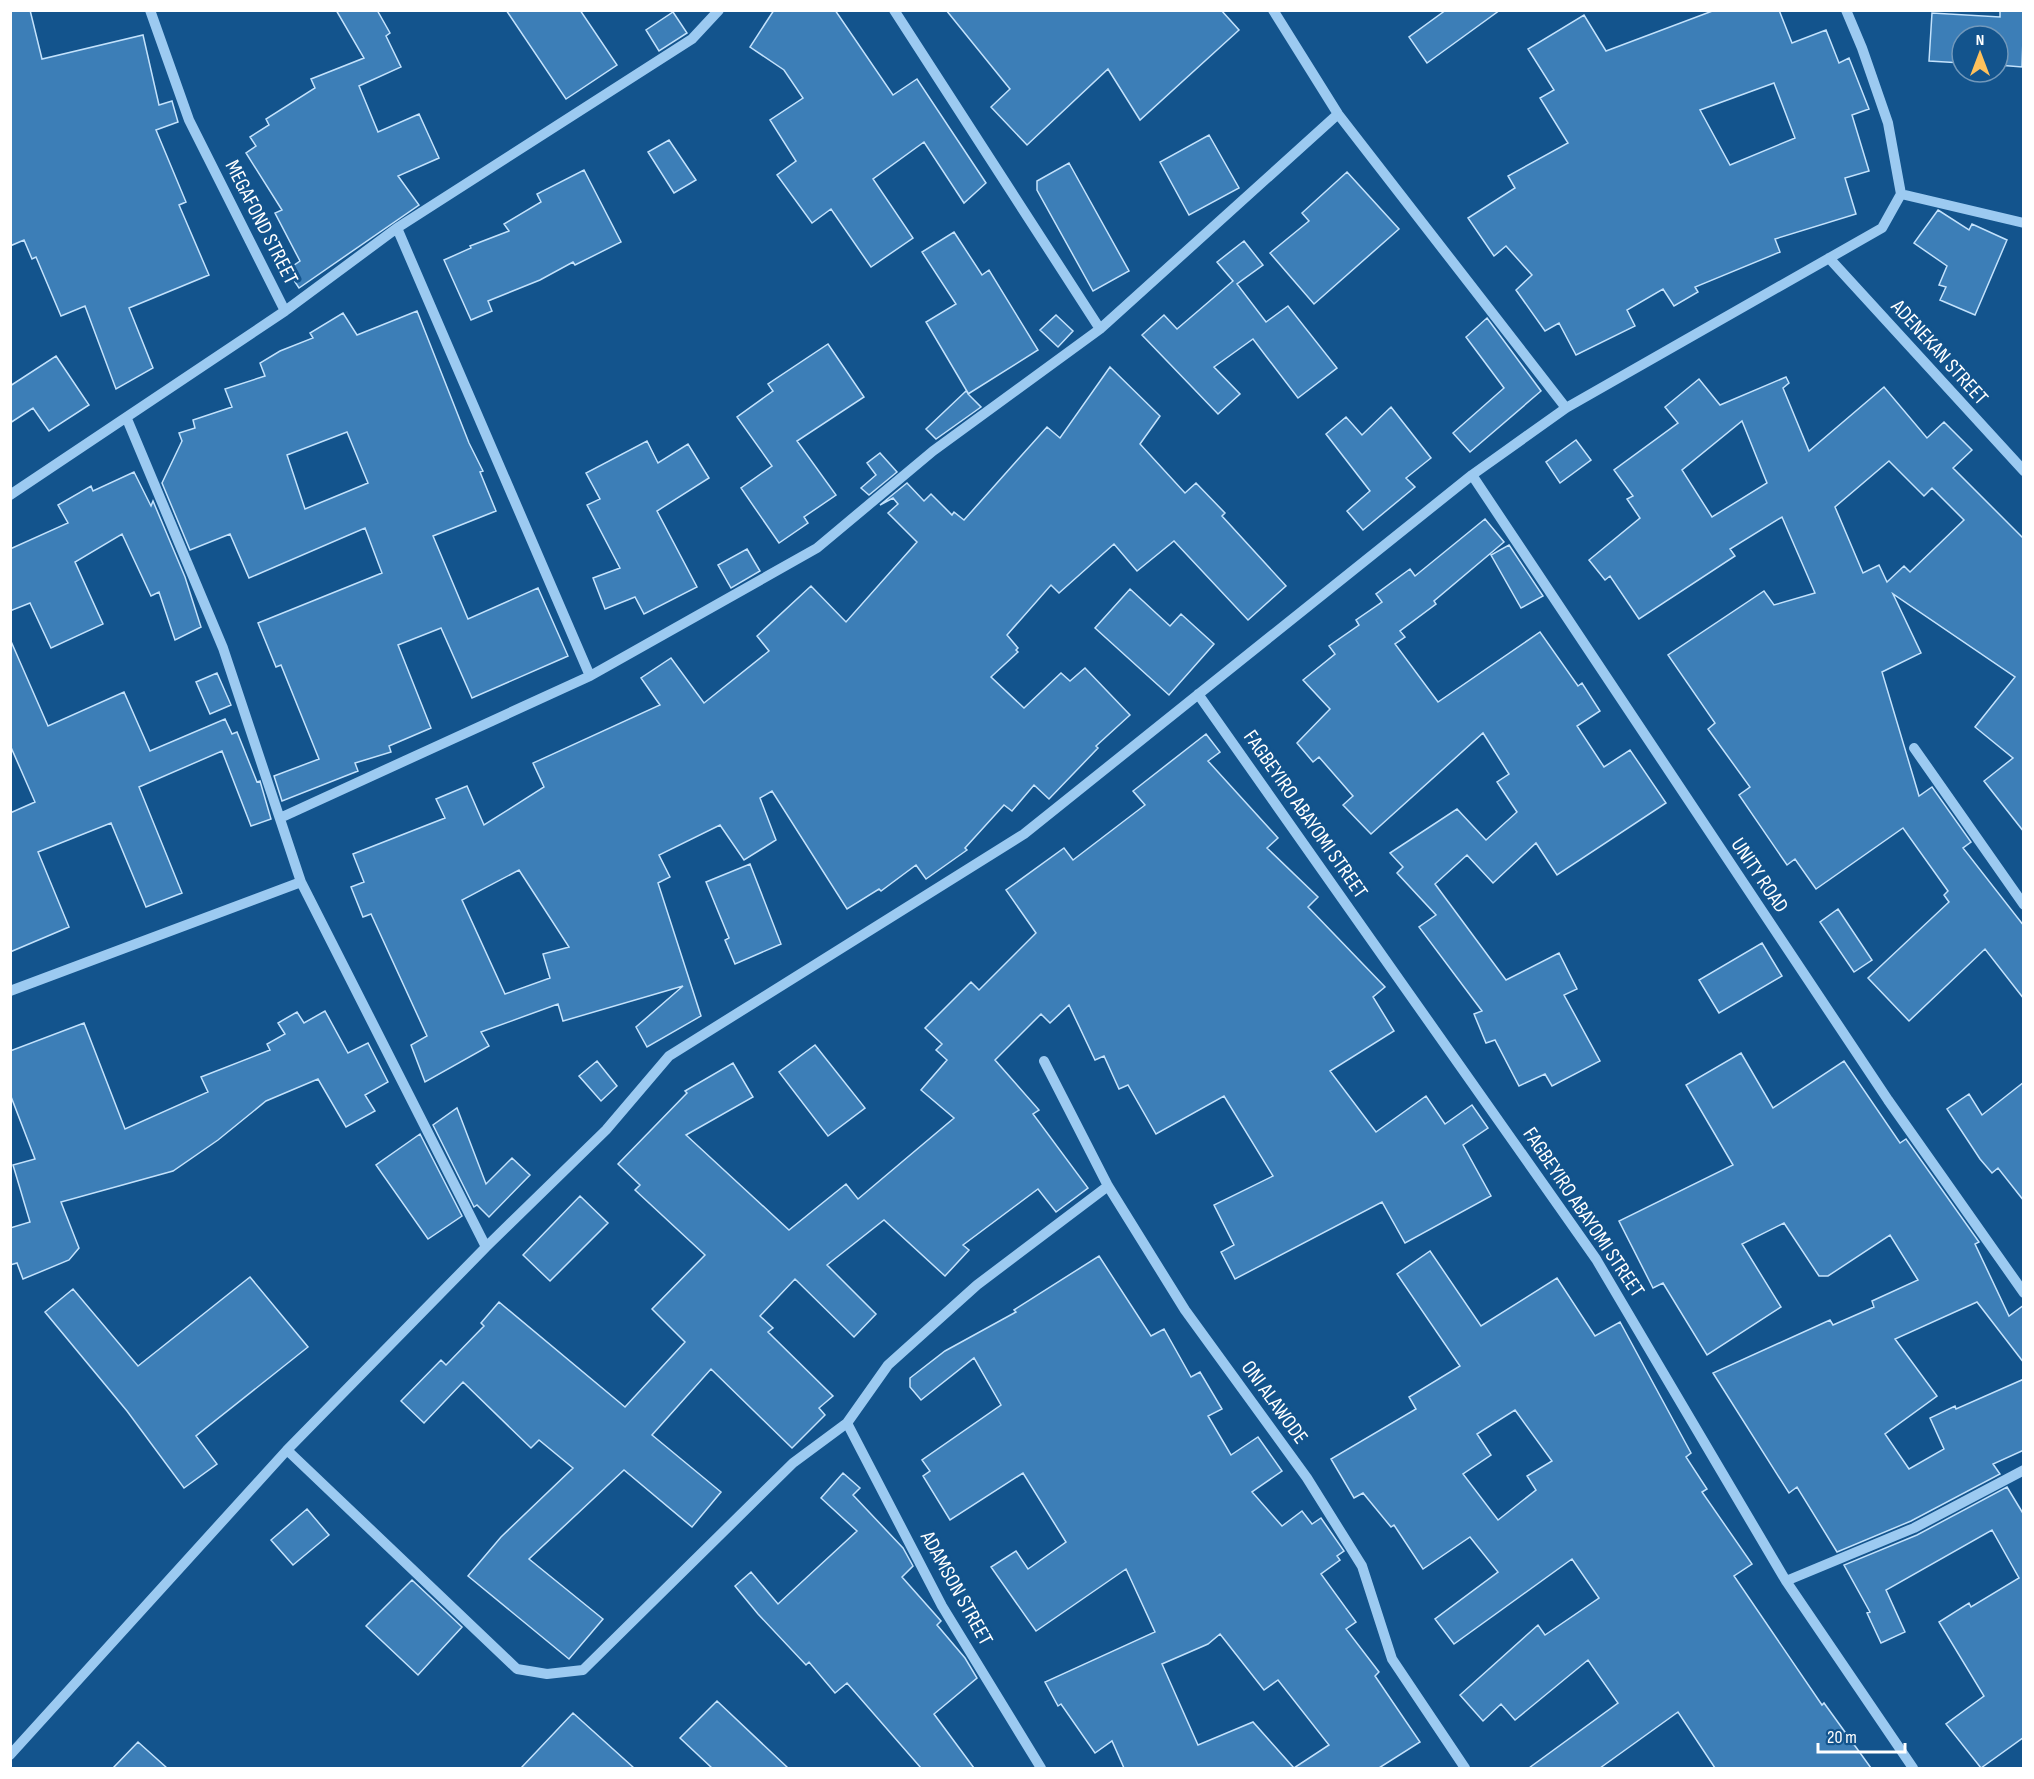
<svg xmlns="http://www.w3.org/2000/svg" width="2034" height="1779" font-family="'Sofia Sans Condensed',sans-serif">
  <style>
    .building { fill: #3c7eb7; stroke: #c3e2fc; stroke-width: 1.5; fill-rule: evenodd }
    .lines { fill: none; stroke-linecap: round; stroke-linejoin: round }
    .minor { stroke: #9ccaf1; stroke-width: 10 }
    .labels { text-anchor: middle; stroke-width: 6; stroke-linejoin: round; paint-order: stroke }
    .street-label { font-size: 21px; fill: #fff; stroke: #13548d }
  </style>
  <rect width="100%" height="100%" fill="#13548d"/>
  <path class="building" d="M 10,10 L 30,10 L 42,59 L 143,35 L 159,105 L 172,101 L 178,122 L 156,130 L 186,202 L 179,205 L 209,275 L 129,308 L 153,368 L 116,389 L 85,306 L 61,316 L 36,257 L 32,259 L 24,240 L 10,246 Z
    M 336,10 L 377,10 L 390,33 L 386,36 L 401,67 L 359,86 L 378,132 L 419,114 L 439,158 L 398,176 L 419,205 L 299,288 L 287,270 L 300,261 L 275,213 L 282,210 L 246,153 L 256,146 L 250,137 L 269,125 L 266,119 L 315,88 L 311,79 L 364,58 Z
    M 506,10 L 580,10 L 617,65 L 566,99 Z
    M 774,10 L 835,10 L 893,95 L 917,79 L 986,183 L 964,203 L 924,142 L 873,179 L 913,238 L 871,267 L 831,209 L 812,223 L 777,175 L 796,161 L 770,120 L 803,98 L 784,70 L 750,47 Z
    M 946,10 L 1221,10 L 1239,30 L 1140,120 L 1108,69 L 1027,145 L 991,107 L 1010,89 Z
    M 1446,10 L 1500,10 L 1427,63 L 1409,37 Z
    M 1715,10 L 1779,10 L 1792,43 L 1826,30 L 1839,63 L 1849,58 L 1869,109 L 1852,115 L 1869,171 L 1845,178 L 1856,214 L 1775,239 L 1780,252 L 1695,287 L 1698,292 L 1674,306 L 1663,289 L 1627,310 L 1635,326 L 1576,355 L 1559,323 L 1545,331 L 1516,290 L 1532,275 L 1506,246 L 1494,256 L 1468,218 L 1515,188 L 1508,176 L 1568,143 L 1540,98 L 1554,90 L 1528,49 L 1584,15 L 1606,51 ZM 1774,83 L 1795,138 L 1730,165 L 1700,110 Z
    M 2000,10 L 2024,10 L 2022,67 L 1998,65 L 1998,36 L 1962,36 L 1962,63 L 1929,61 L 1932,13 L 2000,17 Z
    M 673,12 L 687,33 L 659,51 L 646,30 Z
    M 1209,135 L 1239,188 L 1189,215 L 1160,162 Z
    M 669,140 L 696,180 L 674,193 L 648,152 Z
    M 1069,163 L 1129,271 L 1093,291 L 1037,190 L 1037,181 Z
    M 584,170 L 621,242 L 575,265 L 573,262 L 540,280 L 488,301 L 492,311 L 471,320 L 444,260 L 471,248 L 470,246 L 509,231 L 504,224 L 541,202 L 537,194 Z
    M 1347,172 L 1399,229 L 1314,304 L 1270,253 L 1309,221 L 1302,213 Z
    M 1938,210 L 1969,230 L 1972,224 L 2007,240 L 1975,315 L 1940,300 L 1946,287 L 1939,285 L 1947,266 L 1914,243 Z
    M 954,232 L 982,275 L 989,270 L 1038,350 L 968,394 L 981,407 L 936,439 L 926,429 L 966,391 L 968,393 L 926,322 L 956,304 L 922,252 Z
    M 1244,241 L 1263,265 L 1237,284 L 1266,322 L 1288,306 L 1337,368 L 1298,398 L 1253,339 L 1214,367 L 1240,394 L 1218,414 L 1142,335 L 1164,315 L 1177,329 L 1233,281 L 1217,262 Z
    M 417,311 L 469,443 L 483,471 L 480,472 L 496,511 L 433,536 L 468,619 L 538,588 L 568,656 L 472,698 L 441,628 L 398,645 L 431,728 L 389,746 L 391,752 L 355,763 L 358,771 L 282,801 L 274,776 L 319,759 L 281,665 L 276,667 L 258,623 L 382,573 L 365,528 L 249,578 L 230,534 L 190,550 L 162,483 L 182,441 L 179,433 L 195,428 L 193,420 L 232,407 L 225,389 L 265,376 L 260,363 L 280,351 L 313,338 L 310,333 L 343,313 L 357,335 ZM 347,432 L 368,483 L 305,509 L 287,455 Z
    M 1056,315 L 1073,331 L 1058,347 L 1040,330 Z
    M 1487,318 L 1541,391 L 1470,452 L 1453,433 L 1504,388 L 1466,337 Z
    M 828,344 L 864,397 L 797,441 L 836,495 L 804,517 L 808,523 L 779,543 L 741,488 L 772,466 L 737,417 L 773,391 L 768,384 Z
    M 56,356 L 89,405 L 49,431 L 33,408 L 10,423 L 10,386 Z
    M 1110,367 L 1160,416 L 1140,444 L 1185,493 L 1196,483 L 1225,513 L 1222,516 L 1286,586 L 1248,620 L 1174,541 L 1137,571 L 1114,544 L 1059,593 L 1051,585 L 1007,635 L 1018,648 L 1016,650 L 1018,652 L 991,677 L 1024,708 L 1061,673 L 1070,681 L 1085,668 L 1130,715 L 1096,746 L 1098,748 L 1049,799 L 1034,785 L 1012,811 L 1004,805 L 965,848 L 967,850 L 926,879 L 916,865 L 881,891 L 879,889 L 847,909 L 772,791 L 760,798 L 776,840 L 744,860 L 720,825 L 659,855 L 670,877 L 658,883 L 701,1016 L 647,1047 L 636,1027 L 683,986 L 563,1021 L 558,1004 L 481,1032 L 489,1046 L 425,1082 L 411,1045 L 427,1036 L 371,914 L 363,917 L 351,887 L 364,882 L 353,854 L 445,818 L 436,799 L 467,786 L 484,825 L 544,787 L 533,763 L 660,705 L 641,678 L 671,658 L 704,703 L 769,651 L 757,636 L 811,586 L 846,622 L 917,542 L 888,513 L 898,504 L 893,498 L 880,505 L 907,483 L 924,501 L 931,494 L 952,515 L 954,512 L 964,520 L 1047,427 L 1060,438 ZM 519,870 L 569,947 L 543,954 L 550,978 L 505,994 L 462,900 Z
    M 1786,377 L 1789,383 L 1783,388 L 1809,451 L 1884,387 L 1927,438 L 1944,422 L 1972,450 L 1953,468 L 2024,539 L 2024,832 L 1984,781 L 2013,758 L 1975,727 L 2015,677 L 1893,594 L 1921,653 L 1882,672 L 1919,796 L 1932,787 L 1971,842 L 1963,848 L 2024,926 L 2024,999 L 1985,949 L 1909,1021 L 1868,978 L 1949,902 L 1944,895 L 1948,891 L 1903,828 L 1816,889 L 1795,859 L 1787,865 L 1739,795 L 1750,787 L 1708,729 L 1715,723 L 1668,655 L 1764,591 L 1774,605 L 1815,593 L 1782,517 L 1730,549 L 1735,556 L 1639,619 L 1610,576 L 1605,580 L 1589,560 L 1640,518 L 1627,499 L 1633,496 L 1614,470 L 1678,423 L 1665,407 L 1699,379 L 1720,405 ZM 1742,421 L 1767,483 L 1712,517 L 1682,470 ZM 1889,461 L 1924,496 L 1932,488 L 1964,520 L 1910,572 L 1904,566 L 1887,582 L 1879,565 L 1863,573 L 1835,507 Z
    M 1391,407 L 1431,458 L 1406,478 L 1415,487 L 1363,530 L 1347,511 L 1370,491 L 1326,434 L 1346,417 L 1362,435 Z
    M 1576,440 L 1591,460 L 1560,483 L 1546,462 Z
    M 647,441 L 658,463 L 688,444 L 709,478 L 657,511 L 697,587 L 644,614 L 635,597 L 605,609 L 593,578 L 620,568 L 587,505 L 600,499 L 586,473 Z
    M 880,453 L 897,472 L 869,495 L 861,488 L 876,475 L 867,463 Z
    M 134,472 L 151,506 L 153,501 L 185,577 L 201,627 L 175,640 L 159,592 L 151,596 L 122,534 L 75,562 L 103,624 L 51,648 L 30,603 L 10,611 L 10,549 L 68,523 L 58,505 L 91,486 L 93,491 Z
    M 1485,519 L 1504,542 L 1434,601 L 1436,604 L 1400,631 L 1405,637 L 1395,644 L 1438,702 L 1540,632 L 1578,686 L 1582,683 L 1600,711 L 1577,726 L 1604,767 L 1630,750 L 1666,803 L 1557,875 L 1536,843 L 1493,883 L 1467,855 L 1435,884 L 1506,980 L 1559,953 L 1577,989 L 1564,995 L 1600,1061 L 1552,1086 L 1545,1074 L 1519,1086 L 1495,1040 L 1486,1043 L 1474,1014 L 1482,1011 L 1419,927 L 1436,915 L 1397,873 L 1403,867 L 1390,853 L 1457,809 L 1486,840 L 1517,812 L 1497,782 L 1509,774 L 1483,733 L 1371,834 L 1343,805 L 1353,796 L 1319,757 L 1313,762 L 1297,743 L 1330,709 L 1303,680 L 1335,654 L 1329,646 L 1359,625 L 1356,620 L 1382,602 L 1376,594 L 1410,569 L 1415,576 Z
    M 1509,545 L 1543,596 L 1521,608 L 1491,555 Z
    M 747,549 L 760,571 L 731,588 L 718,565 Z
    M 1130,589 L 1170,626 L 1181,614 L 1214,644 L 1169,695 L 1095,628 Z
    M 10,639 L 48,726 L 124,692 L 150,751 L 225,719 L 232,734 L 237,732 L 257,782 L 260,781 L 271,819 L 251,826 L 222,751 L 139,787 L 182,893 L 146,907 L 111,823 L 38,852 L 69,927 L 10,952 L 10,813 L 35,802 L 10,745 Z
    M 217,673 L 231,705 L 210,714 L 196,682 Z
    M 1206,734 L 1220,752 L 1208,761 L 1278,838 L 1267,848 L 1318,897 L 1308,907 L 1385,987 L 1373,997 L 1394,1031 L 1330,1071 L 1376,1132 L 1426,1096 L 1445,1124 L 1472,1105 L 1488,1128 L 1463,1145 L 1491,1196 L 1405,1243 L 1382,1202 L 1235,1279 L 1221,1252 L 1234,1245 L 1214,1205 L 1273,1176 L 1224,1096 L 1156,1134 L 1128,1085 L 1119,1089 L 1104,1056 L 1095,1060 L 1069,1005 L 1050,1023 L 1041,1014 L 995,1060 L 1039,1110 L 1033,1114 L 1088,1188 L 1056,1212 L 1038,1189 L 963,1245 L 969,1250 L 945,1276 L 884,1220 L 827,1265 L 876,1314 L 854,1337 L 795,1279 L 760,1316 L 773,1328 L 768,1332 L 833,1396 L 819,1408 L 825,1415 L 792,1448 L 711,1369 L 652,1435 L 721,1492 L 692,1527 L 624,1470 L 529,1559 L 603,1619 L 569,1659 L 468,1576 L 501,1537 L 573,1468 L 539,1440 L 531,1448 L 463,1382 L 424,1423 L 401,1401 L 441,1360 L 446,1365 L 484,1326 L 481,1323 L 499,1302 L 625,1407 L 685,1342 L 652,1309 L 705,1255 L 635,1190 L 640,1185 L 618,1164 L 687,1093 L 685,1091 L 733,1063 L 753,1097 L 686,1135 L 789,1230 L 846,1184 L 858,1199 L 954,1118 L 921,1090 L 947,1060 L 936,1050 L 942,1044 L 925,1028 L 971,982 L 979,990 L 1036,933 L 1006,890 L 1064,848 L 1073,860 L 1145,805 L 1133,791 Z
    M 750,864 L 781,944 L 735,964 L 725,940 L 729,938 L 706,882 Z
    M 1838,909 L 1872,960 L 1854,972 L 1820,922 Z
    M 1762,943 L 1782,976 L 1719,1013 L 1699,980 Z
    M 325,1011 L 348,1053 L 368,1043 L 388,1082 L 365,1095 L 375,1111 L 346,1127 L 318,1079 L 266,1101 L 218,1140 L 173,1171 L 61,1202 L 79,1248 L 69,1260 L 23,1279 L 17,1263 L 10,1265 L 10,1228 L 30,1222 L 13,1165 L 35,1159 L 10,1094 L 10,1051 L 84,1023 L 125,1129 L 208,1092 L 201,1077 L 270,1050 L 267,1044 L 285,1034 L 278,1023 L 297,1012 L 304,1023 Z
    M 815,1045 L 865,1108 L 828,1136 L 779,1072 Z
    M 1741,1053 L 1773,1108 L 1844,1061 L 1900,1143 L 1906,1139 L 1979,1242 L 1975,1244 L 2009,1316 L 2024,1305 L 2024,1363 L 1977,1302 L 1895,1339 L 1937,1396 L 1885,1434 L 1909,1469 L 1944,1449 L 1930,1418 L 1955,1406 L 1956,1409 L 2024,1379 L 2024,1450 L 1993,1464 L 2000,1474 L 1911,1521 L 1837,1552 L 1797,1487 L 1789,1493 L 1713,1373 L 1830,1320 L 1833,1325 L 1874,1307 L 1872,1301 L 1918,1280 L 1890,1235 L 1828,1276 L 1819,1276 L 1784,1223 L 1742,1244 L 1781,1307 L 1707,1355 L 1663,1283 L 1653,1288 L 1619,1221 L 1733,1165 L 1686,1085 Z
    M 597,1061 L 617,1086 L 601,1101 L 579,1076 Z
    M 2024,1082 L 2024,1201 L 1998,1168 L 1992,1173 L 1980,1159 L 1947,1109 L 1969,1094 L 1982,1115 Z
    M 457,1108 L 486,1184 L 512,1158 L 530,1175 L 489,1217 L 477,1205 L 474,1207 L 433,1125 Z
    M 420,1134 L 462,1216 L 428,1239 L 376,1165 Z
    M 580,1196 L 608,1223 L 550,1281 L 523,1255 Z
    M 1430,1251 L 1481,1326 L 1557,1278 L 1595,1336 L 1620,1322 L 1691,1453 L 1686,1457 L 1707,1489 L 1702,1492 L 1752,1564 L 1734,1576 L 1822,1705 L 1824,1703 L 1871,1768 L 1715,1768 L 1678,1712 L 1600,1768 L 1529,1768 L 1618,1703 L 1588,1660 L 1515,1720 L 1501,1704 L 1483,1721 L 1460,1695 L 1538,1625 L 1545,1635 L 1599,1598 L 1572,1559 L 1454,1644 L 1435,1619 L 1498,1572 L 1470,1537 L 1423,1569 L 1394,1525 L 1391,1527 L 1363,1493 L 1354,1498 L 1331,1459 L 1416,1409 L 1409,1397 L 1460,1366 L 1397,1274 ZM 1515,1410 L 1552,1461 L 1527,1476 L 1536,1490 L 1498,1520 L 1463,1474 L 1491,1455 L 1477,1434 Z
    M 1099,1256 L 1151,1336 L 1164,1329 L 1191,1377 L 1200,1372 L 1222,1409 L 1208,1416 L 1231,1455 L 1258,1437 L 1282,1471 L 1252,1492 L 1282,1526 L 1302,1511 L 1312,1524 L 1321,1518 L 1344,1551 L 1337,1556 L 1340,1560 L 1321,1574 L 1356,1622 L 1346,1629 L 1379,1672 L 1375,1676 L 1420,1742 L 1379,1768 L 1124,1768 L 1112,1741 L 1095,1753 L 1061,1704 L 1058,1706 L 1045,1682 L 1155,1632 L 1126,1569 L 1036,1631 L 991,1567 L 1016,1551 L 1028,1569 L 1066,1542 L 1023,1473 L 950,1520 L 923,1476 L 930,1471 L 922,1460 L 1001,1405 L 974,1358 L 921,1400 L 910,1387 L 910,1378 L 945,1351 L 1016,1312 L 1014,1310 ZM 1220,1634 L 1264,1690 L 1278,1680 L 1329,1745 L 1294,1768 L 1253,1722 L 1198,1745 L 1162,1664 L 1208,1644 Z
    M 250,1277 L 308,1347 L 196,1436 L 217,1464 L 184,1488 L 127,1411 L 45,1312 L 73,1289 L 138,1366 Z
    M 843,1473 L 860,1488 L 853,1495 L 903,1548 L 913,1566 L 902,1577 L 941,1621 L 937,1625 L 965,1658 L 977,1678 L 934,1714 L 974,1768 L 921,1768 L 847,1683 L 835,1693 L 809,1662 L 806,1665 L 758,1614 L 735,1586 L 751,1572 L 778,1604 L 857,1531 L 821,1498 Z
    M 2007,1487 L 2024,1515 L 2024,1737 L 1981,1768 L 1946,1724 L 1984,1696 L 1939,1622 L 1969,1603 L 1971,1607 L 2019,1578 L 1992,1530 L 1886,1590 L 1905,1632 L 1881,1643 L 1867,1613 L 1870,1612 L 1844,1565 L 1917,1535 Z
    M 307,1509 L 329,1535 L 293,1565 L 271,1540 Z
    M 412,1580 L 462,1627 L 418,1675 L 366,1626 Z
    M 717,1701 L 788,1768 L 712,1768 L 680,1738 Z
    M 573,1713 L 634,1768 L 521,1768 Z
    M 138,1742 L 167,1768 L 113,1768 Z"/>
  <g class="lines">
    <path class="minor" d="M 150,10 L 189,120 L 285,311
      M 894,10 L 1100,329
      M 1273,10 L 1338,114 L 1566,408
      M 1901,194 L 2024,223
      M 397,228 L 590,676
      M 1829,258 L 2024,471
      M 127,419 L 223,648 L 301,882 L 486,1247
      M 1472,475 L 1888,1100 L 2024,1293
      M 10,495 L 285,311 L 397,228 L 692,39 L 719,10
      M 1198,694 L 1596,1259 L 1786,1581 L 1913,1768
      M 1914,748 L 2024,905
      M 280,818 L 590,676 L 817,548 L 933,451 L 1100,329 L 1338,114
      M 10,991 L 301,882
      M 1044,1061 L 1108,1186 L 1185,1310 L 1307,1478 L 1362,1566 L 1392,1659 L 1465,1768
      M 847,1423 L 942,1606 L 1041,1768
      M 287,1450 L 517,1669 L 547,1674 L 583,1670 L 793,1463 L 847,1423 L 888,1365 L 977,1285 L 1108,1186
      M 1786,1581 L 1914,1528 L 2024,1470
      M 10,1755 L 287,1450 L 486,1247 L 606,1130 L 669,1056 L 1024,834 L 1472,475 L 1566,408 L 1882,228 L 1901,194 L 1888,123 L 1862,48 L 1846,10"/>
  </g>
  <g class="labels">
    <g class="street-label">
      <text transform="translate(262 222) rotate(63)" y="7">MEGAFOND STREET</text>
      <text transform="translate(1940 352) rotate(48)" y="7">ADENEKAN STREET</text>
      <text transform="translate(1306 814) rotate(55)" y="7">FAGBEYIRO ABAYOMI STREET</text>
      <text transform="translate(1760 875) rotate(56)" y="7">UNITY ROAD</text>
      <text transform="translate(1584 1212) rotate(56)" y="7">FAGBEYIRO ABAYOMI STREET</text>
      <text transform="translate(1275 1402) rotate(54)" y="7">ONI ALAWODE</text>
      <text transform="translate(957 1588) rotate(61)" y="7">ADAMSON STREET</text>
    </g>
  </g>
  <rect width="2034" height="1779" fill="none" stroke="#ffffff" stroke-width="24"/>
  <g transform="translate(1980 54)"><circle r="28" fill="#13548d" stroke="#7198bb" stroke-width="1.5"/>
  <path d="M0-4.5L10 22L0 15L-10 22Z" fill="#ffc15c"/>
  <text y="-9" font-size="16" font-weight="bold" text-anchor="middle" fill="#ffffff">N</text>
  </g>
  <path d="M1818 1743v9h87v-9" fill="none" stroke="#ffffff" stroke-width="3"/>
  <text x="1827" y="1743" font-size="18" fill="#ffffff" stroke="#13548d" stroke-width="4.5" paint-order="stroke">20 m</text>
</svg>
